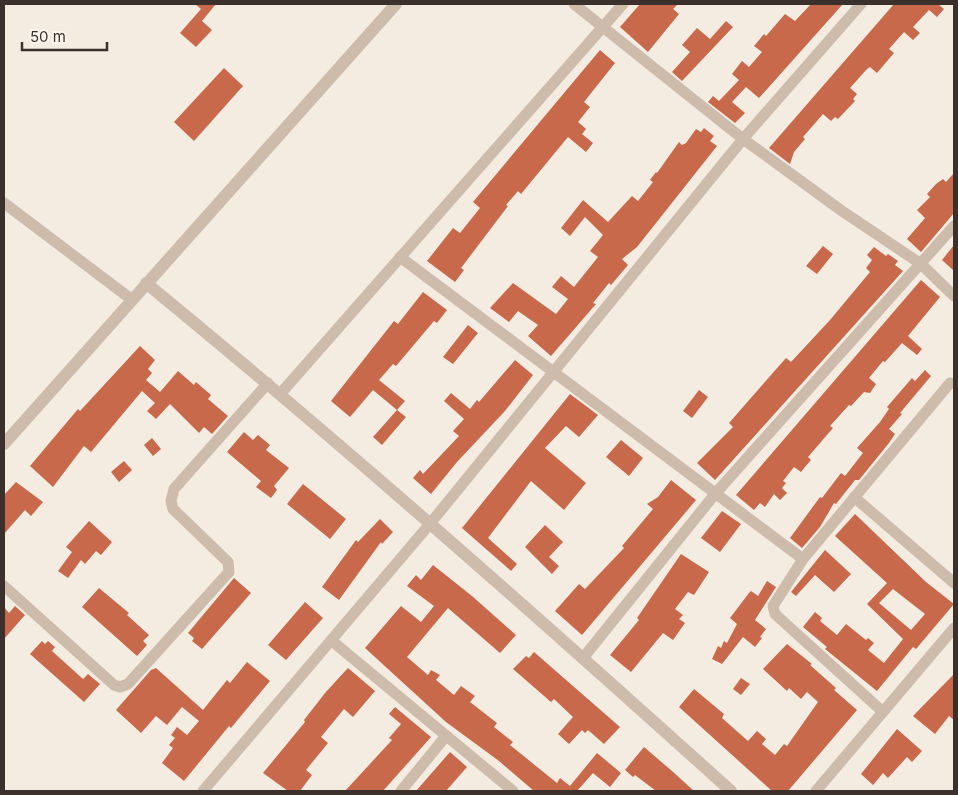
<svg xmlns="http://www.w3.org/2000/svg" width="958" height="795" font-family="Inter,sans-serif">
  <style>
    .building { fill: #c8694b; fill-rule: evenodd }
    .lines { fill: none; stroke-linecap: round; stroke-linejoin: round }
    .minor { stroke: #cdbbac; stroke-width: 11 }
    .tertiary { stroke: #cdbbac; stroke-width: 12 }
  </style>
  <rect width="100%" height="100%" fill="#f4ebe1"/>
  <path class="building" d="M 195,4 L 216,4 L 202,21 L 212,30 L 196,47 L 180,33 L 201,9 Z
    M 640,4 L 678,4 L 673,9 L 679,14 L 648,52 L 620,27 Z
    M 811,4 L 843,4 L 759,98 L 746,87 L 732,102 L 745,113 L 735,123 L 708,102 L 713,96 L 719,101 L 739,80 L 732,74 L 742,61 L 749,67 L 762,52 L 754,46 L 764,34 L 766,36 L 785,14 L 795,21 Z
    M 894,4 L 938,4 L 944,9 L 937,17 L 929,10 L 913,27 L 920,33 L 913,40 L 904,32 L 889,49 L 894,53 L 877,73 L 870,67 L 867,69 L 850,88 L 857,94 L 853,99 L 855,101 L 838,119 L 835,117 L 831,121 L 823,114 L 803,137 L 805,139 L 794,152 L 790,164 L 769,148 Z
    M 726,21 L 733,27 L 682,81 L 672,72 L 690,52 L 682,45 L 697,28 L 710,39 Z
    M 600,50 L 615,63 L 584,102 L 590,107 L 578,122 L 586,129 L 582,134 L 593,143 L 586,152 L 568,137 L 521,194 L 518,191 L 506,205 L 508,206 L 461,268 L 464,270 L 455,282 L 427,261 L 453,228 L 460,233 L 480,208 L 473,202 Z
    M 224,68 L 243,86 L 194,141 L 174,122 Z
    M 704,128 L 714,136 L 710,141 L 717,146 L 637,247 L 622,259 L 628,265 L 611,285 L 609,283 L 593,303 L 596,304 L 551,356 L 528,336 L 538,325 L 518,311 L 509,322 L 490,308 L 513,283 L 556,314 L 568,299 L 552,287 L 561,276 L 574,287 L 598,257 L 590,251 L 603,235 L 585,217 L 570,236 L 561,228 L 583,200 L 608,222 L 632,196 L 638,201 L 653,182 L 650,180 L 656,172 L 657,173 L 679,142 L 682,145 L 686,143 L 696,129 L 701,132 Z
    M 954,173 L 954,213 L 921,252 L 907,239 L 925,218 L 917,210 L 930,197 L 927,194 L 936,184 L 943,179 L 946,182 Z
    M 954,245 L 954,271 L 942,260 Z
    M 823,246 L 833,254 L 817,274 L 806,266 Z
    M 874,247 L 886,256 L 888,254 L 898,261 L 895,265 L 903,271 L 715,480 L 697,463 L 733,427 L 729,423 L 786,358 L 791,362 L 830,320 L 870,272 L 866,268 L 872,260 L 867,255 Z
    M 921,280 L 940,297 L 908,336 L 922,349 L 917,355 L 902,343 L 885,362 L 883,361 L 869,378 L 876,384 L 870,393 L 864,392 L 851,406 L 849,405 L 830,426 L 833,428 L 808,457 L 811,460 L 805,467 L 801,472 L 794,467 L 783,481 L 786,483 L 782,488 L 787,493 L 780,500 L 774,494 L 765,507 L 760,503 L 754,510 L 736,495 Z
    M 423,292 L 447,310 L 437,323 L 434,321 L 396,366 L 393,364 L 379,380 L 405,401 L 397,410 L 373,390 L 350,417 L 331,401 L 394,321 L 398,324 Z
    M 468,325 L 478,333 L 453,364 L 443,357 Z
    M 140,346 L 155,360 L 148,369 L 152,373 L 146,380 L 160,392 L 178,371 L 194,385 L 196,382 L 211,395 L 208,399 L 228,416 L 212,434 L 204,427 L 199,433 L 170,404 L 156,419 L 147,411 L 155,403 L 142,391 L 91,452 L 84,446 L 53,487 L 30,466 L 78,409 L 80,411 Z
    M 515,360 L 533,375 L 505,411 L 457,462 L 431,494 L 413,478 L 420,470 L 423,474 L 459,436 L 453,431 L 464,419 L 444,401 L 451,393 L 470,409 L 477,400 L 479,402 Z
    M 925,370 L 931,376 L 900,413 L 902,414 L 889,429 L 895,434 L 889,443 L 859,480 L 855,480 L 836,504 L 834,503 L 820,527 L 802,548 L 790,538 L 820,497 L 822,498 L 841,473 L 845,476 L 863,453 L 857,448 L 880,422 L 889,409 L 887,407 L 912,378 L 915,381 Z
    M 699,390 L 708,397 L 692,418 L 683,411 Z
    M 570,394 L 598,415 L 579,437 L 566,426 L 545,448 L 586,483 L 564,510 L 531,481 L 488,538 L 517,564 L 511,571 L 462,528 Z
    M 397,410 L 406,417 L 382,445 L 373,437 Z
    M 244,432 L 253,440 L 258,435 L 270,445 L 266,450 L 289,468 L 274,486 L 277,490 L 271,498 L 256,487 L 261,481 L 227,452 Z
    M 152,438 L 161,449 L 153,456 L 144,445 Z
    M 621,440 L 643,458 L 629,476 L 606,457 Z
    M 124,461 L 132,470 L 119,482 L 111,472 Z
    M 671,480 L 696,500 L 582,635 L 555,611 L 579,584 L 585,589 L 624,548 L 622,546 L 653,509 L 647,504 L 658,497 Z
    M 16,482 L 43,502 L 31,516 L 25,510 L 4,534 L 4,495 Z
    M 303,484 L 346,519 L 330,539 L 287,504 Z
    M 722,511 L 741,524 L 720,552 L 701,538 Z
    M 855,514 L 926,582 L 954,604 L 916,649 L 913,647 L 877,691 L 825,649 L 827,647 L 803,627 L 815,612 L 822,618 L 820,621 L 837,635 L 846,624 L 866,640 L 868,638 L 874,643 L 868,650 L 884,663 L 903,639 L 867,604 L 887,583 L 835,536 ZM 893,589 L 925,614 L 911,630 L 879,603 Z
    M 380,519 L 393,532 L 382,544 L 381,542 L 339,600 L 322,587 L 356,540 L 358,542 Z
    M 89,521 L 112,542 L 101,555 L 96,551 L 85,564 L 81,560 L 68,578 L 58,571 L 72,552 L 66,547 Z
    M 545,525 L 563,542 L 549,557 L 559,566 L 552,574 L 525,547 Z
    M 825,550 L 851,574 L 834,592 L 815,575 L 796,596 L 791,592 Z
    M 681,554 L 709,572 L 694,595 L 688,592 L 675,609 L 683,615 L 679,619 L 685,623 L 673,640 L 663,633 L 631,672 L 610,655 L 639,620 L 637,618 Z
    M 433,565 L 472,596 L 516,635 L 500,653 L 448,608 L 407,657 L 428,675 L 431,670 L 440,675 L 436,680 L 454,695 L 461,686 L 475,696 L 470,702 L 497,723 L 494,727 L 513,742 L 510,745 L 557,783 L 560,778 L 570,786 L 597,753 L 621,773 L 610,787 L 593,773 L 577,791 L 534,791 L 499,761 L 446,722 L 365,648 L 401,606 L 421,622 L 434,606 L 407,586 L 416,575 L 421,580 Z
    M 234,578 L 251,593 L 202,649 L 192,641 L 194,638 L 188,633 Z
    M 767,581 L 776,587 L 755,620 L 766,629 L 760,637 L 762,638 L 755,647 L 743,637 L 722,664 L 712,659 L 718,646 L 721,648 L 724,641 L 727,643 L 737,624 L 730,618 L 749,593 L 751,591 L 758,596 Z
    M 99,588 L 129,613 L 127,615 L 149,635 L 143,641 L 147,645 L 137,656 L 82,607 Z
    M 305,602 L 323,618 L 286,660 L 268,645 Z
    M 15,606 L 25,615 L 4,639 L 4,607 L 9,613 Z
    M 42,641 L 45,644 L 48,641 L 55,647 L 52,651 L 83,679 L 88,674 L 100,684 L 84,702 L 30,654 Z
    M 787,644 L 812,664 L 810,665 L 836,688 L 834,690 L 857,710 L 788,791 L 772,791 L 679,707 L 694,689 L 724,714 L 722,718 L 748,741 L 757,731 L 766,739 L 762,744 L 775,755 L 784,744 L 787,746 L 818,702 L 807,692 L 801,699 L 789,688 L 787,691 L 763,669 Z
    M 534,652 L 620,727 L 604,744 L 588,730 L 585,733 L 582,730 L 569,744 L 558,734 L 573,717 L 554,699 L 551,702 L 513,669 L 526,656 L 529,658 Z
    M 247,662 L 270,681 L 231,728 L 229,726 L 184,781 L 162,763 L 173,748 L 169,745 L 175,738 L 171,735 L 177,727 L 187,735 L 199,721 L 182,707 L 167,725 L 156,716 L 141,733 L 116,710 L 151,670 L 156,668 L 203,710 L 227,680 L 230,683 Z
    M 348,668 L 375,691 L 353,717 L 344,709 L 321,737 L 328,743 L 306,770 L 312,775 L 300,791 L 288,791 L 263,773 L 305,722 L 304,720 L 325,693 Z
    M 954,674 L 954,720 L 949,716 L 935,734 L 913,716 Z
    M 741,678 L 750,684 L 741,695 L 733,689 Z
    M 395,707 L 431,737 L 383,791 L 345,791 L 392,740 L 389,738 L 401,724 L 389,714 Z
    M 897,729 L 922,751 L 912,762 L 907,757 L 888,778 L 883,773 L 873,785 L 861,774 Z
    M 644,747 L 672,771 L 694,791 L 656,791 L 635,775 L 633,777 L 625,770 Z
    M 450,752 L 467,767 L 446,791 L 416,791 Z"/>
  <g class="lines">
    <path class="minor" d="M 574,4 L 743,139 L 842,211 L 921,264 L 954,296
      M 4,203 L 131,299
      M 400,257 L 803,559
      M 281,393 L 623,4
      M 854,497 L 954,583
      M 4,586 L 114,685 L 120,687 L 128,684 L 229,572 L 228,562 L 173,509 L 171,501 L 174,489 L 268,383
      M 332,641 L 513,791
      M 583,658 L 715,494 L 954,226
      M 883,712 L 775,614 L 773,606 L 803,559 L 950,383
      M 203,791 L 429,525 L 743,139 L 861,4
      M 401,791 L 446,736
      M 816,791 L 954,628"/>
    <path class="tertiary" d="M 146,283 C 346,447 539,618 731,791
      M 4,444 L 396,4"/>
  </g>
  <rect width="958" height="795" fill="none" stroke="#3b302b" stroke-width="10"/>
  <path d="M22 42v8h85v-8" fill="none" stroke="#3b302b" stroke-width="2.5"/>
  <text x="30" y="42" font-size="15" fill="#3b302b" stroke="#fbf5ee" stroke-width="4" paint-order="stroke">50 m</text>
</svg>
